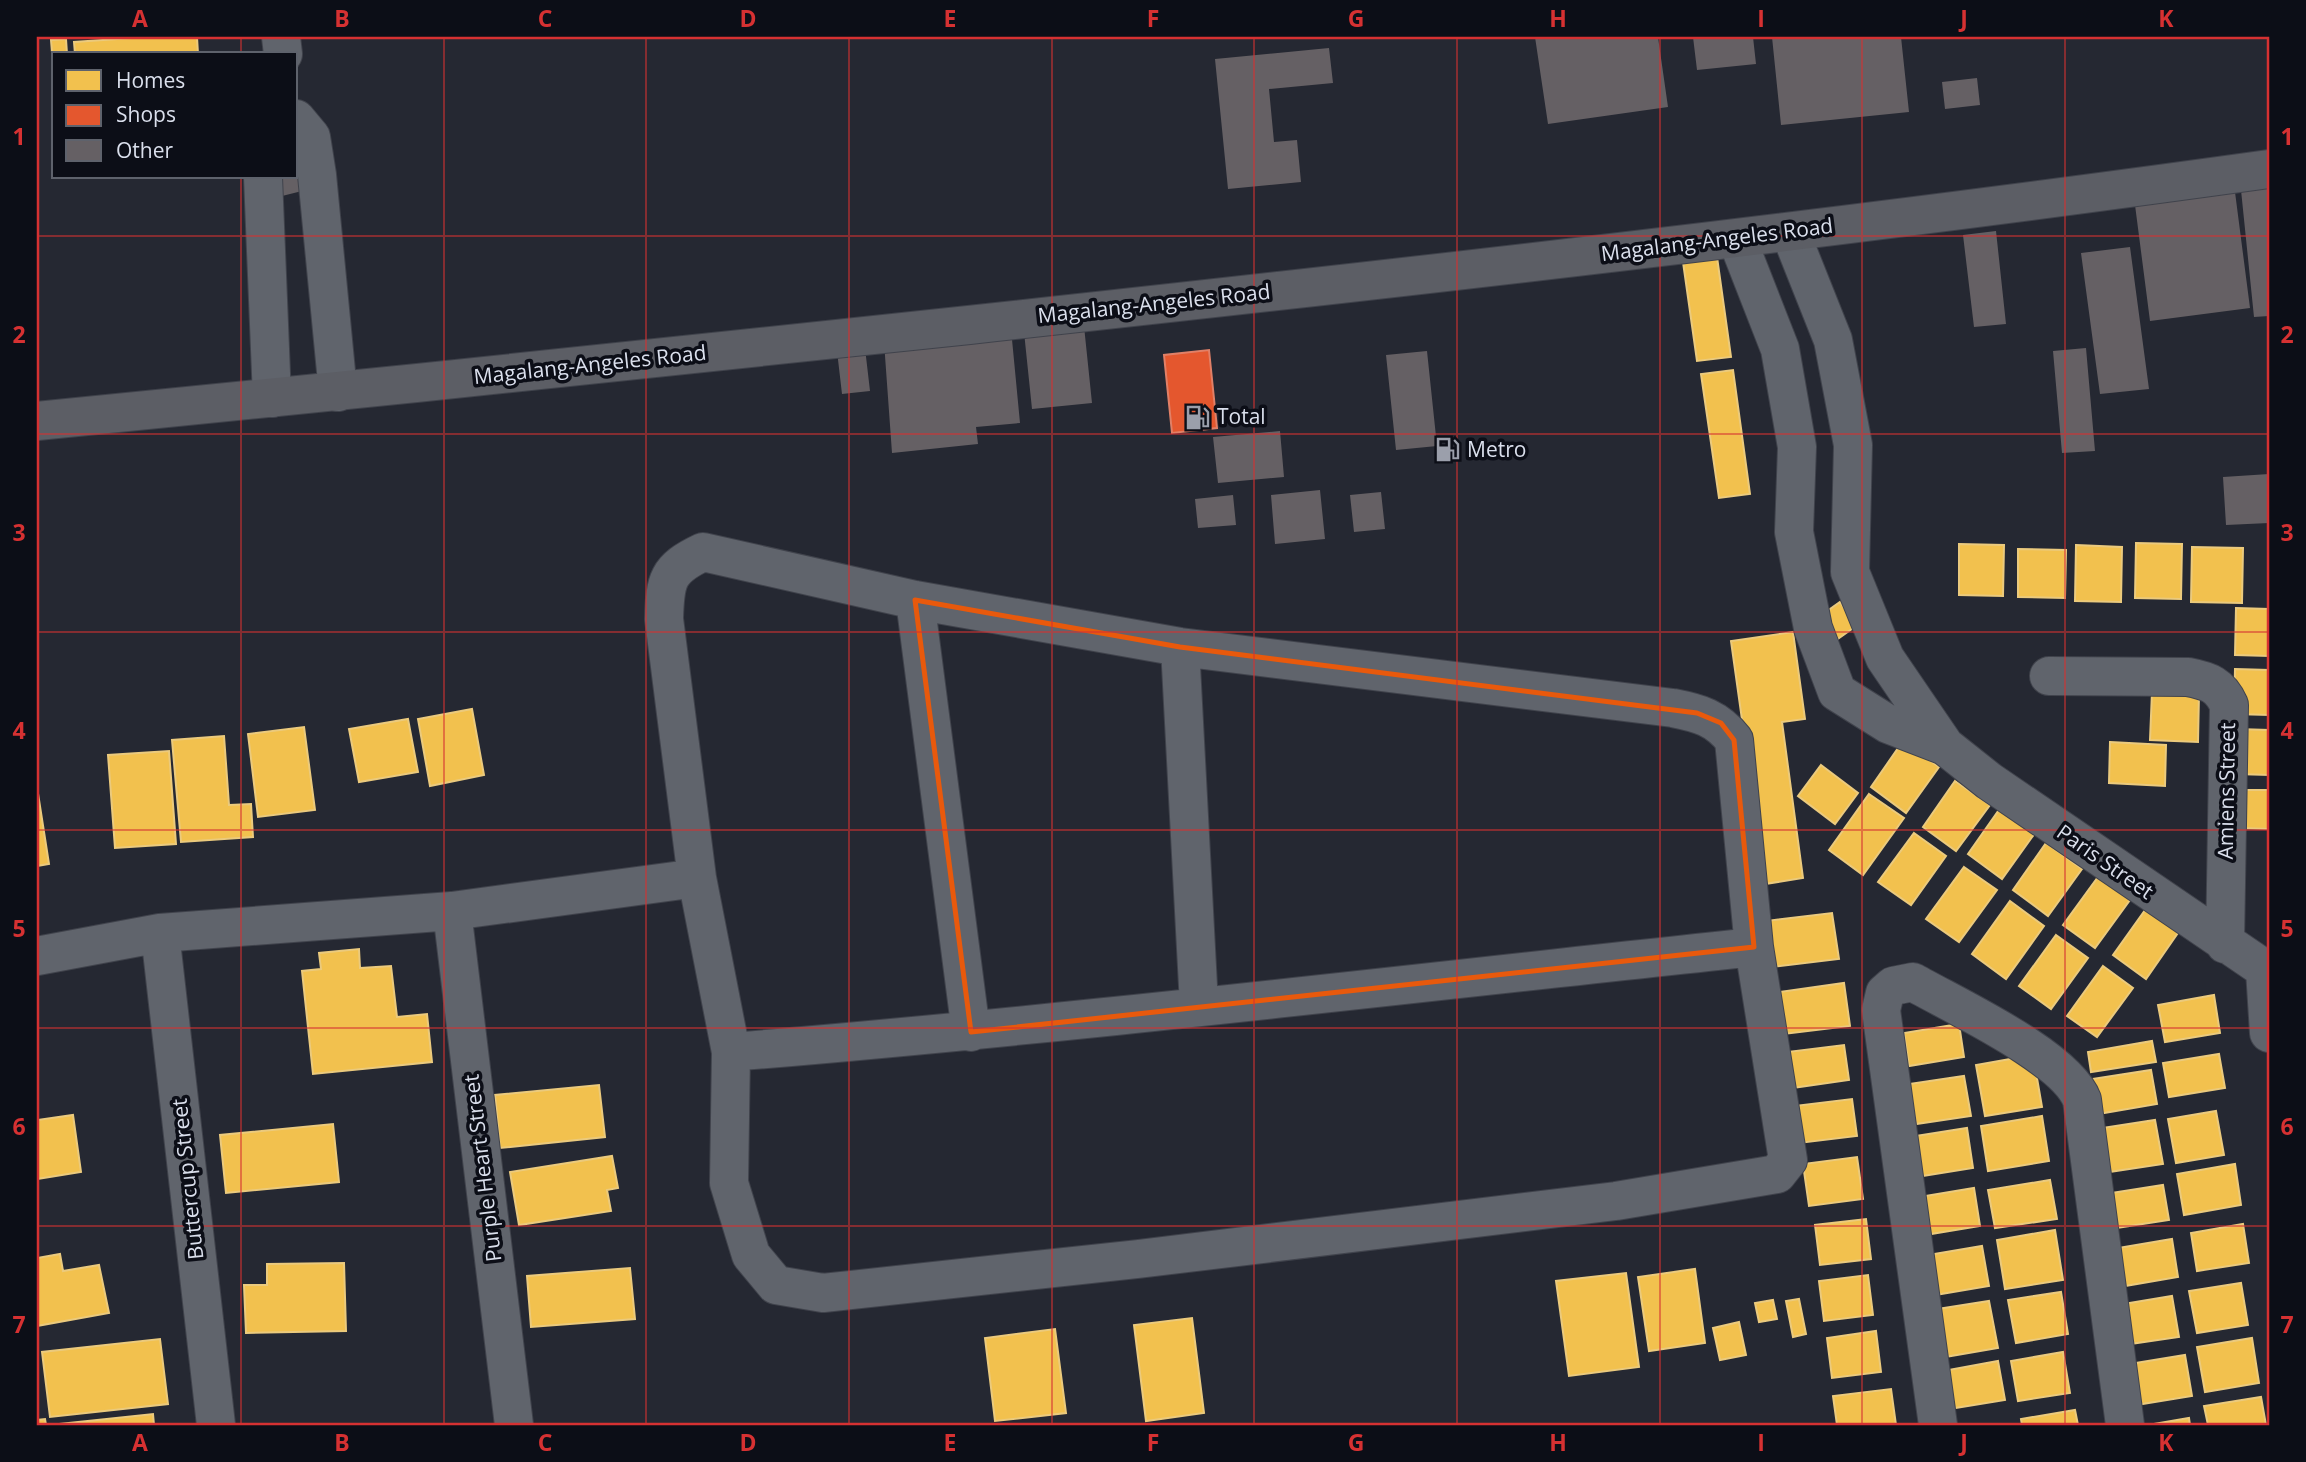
<svg xmlns="http://www.w3.org/2000/svg" width="2306" height="1462" font-family="'Open Sans',sans-serif">
  <style>
    .homes { fill: #f2c14e; stroke: #ebca7d; stroke-width: 2 }
    .shops { fill: #e4572e; stroke: #e18067; stroke-width: 2 }
    .building { fill: #656064 }
    .lines { fill: none; stroke-linecap: round; stroke-linejoin: round }
    .minor-casing { stroke: #40434c; stroke-width: 40 }
    .secondary-casing { stroke: #40434c; stroke-width: 40 }
    .minor { stroke: #60646c; stroke-width: 38 }
    .secondary { stroke: #5c5e65; stroke-width: 38 }
    .marked { fill: none; stroke: #e8590c; stroke-width: 5; stroke-linejoin: round }
    .grid { fill: none; stroke: #d63132; stroke-width: 2; stroke-opacity: 0.55 }
    .labels { text-anchor: middle; stroke-width: 7; stroke-linejoin: round; paint-order: stroke }
    .street-label { font-size: 21px; fill: #dadfec; stroke: #0c0e17 }
    .poi-label { font-size: 21px; fill: #dadfec; stroke: #0c0e17; text-anchor: start }
    .neatline { fill: none; stroke: #d63132; stroke-width: 2.5 }
    .grid-label { font-size: 23px; text-anchor: middle; font-weight: bold; fill: #d63132 }
  </style>
  <rect width="100%" height="100%" fill="#252832"/>
  <path class="homes" d="M 147,37 L 197,37 L 198,54 L 75,54 L 74,42 Z
    M 66,39 L 67,54 L 54,54 L 54,78 L 51,40 Z
    M 1717,257 L 1731,357 L 1697,361 L 1683,262 Z
    M 1733,370 L 1750,494 L 1719,498 L 1701,374 Z
    M 2136,543 L 2182,544 L 2181,599 L 2135,598 Z
    M 1959,544 L 2004,545 L 2003,596 L 1959,595 Z
    M 2076,545 L 2122,547 L 2121,602 L 2075,601 Z
    M 2192,547 L 2243,548 L 2242,603 L 2191,602 Z
    M 2018,549 L 2066,550 L 2065,598 L 2018,597 Z
    M 1840,602 L 1856,626 L 1832,643 L 1816,619 Z
    M 2236,608 L 2269,609 L 2269,656 L 2235,655 Z
    M 1793,632 L 1805,719 L 1782,722 L 1803,878 L 1765,884 L 1731,641 Z
    M 2235,669 L 2269,670 L 2269,715 L 2234,714 Z
    M 2152,692 L 2199,694 L 2198,742 L 2150,740 Z
    M 472,709 L 484,775 L 430,786 L 418,719 Z
    M 408,719 L 418,772 L 359,782 L 349,729 Z
    M 304,727 L 315,810 L 258,817 L 248,734 Z
    M 2237,729 L 2269,730 L 2269,775 L 2236,774 Z
    M 224,736 L 229,805 L 251,804 L 253,837 L 181,842 L 172,740 Z
    M 1903,741 L 1939,767 L 1906,813 L 1871,787 Z
    M 2110,742 L 2166,745 L 2165,786 L 2109,783 Z
    M 169,751 L 176,844 L 115,848 L 108,755 Z
    M 1821,765 L 1858,793 L 1835,824 L 1798,796 Z
    M 1955,781 L 1990,805 L 1956,851 L 1923,827 Z
    M 37,787 L 49,864 L 37,866 Z
    M 2238,790 L 2269,790 L 2269,829 L 2237,828 Z
    M 1869,794 L 1904,818 L 1863,875 L 1829,850 Z
    M 2001,807 L 2035,833 L 2002,879 L 1968,854 Z
    M 1914,833 L 1946,856 L 1911,905 L 1878,882 Z
    M 2046,843 L 2082,869 L 2048,916 L 2013,890 Z
    M 1964,867 L 1997,890 L 1959,942 L 1926,919 Z
    M 2098,877 L 2130,900 L 2095,948 L 2063,925 Z
    M 2010,901 L 2044,926 L 2006,979 L 1972,954 Z
    M 2148,906 L 2180,930 L 2146,979 L 2113,955 Z
    M 1832,913 L 1839,959 L 1772,967 L 1766,921 Z
    M 2056,935 L 2088,958 L 2051,1009 L 2019,986 Z
    M 359,949 L 360,968 L 391,966 L 397,1017 L 427,1014 L 432,1062 L 313,1074 L 302,971 L 321,969 L 319,953 Z
    M 2103,966 L 2133,988 L 2097,1037 L 2067,1016 Z
    M 1844,983 L 1850,1026 L 1784,1034 L 1779,992 Z
    M 2214,995 L 2220,1033 L 2165,1042 L 2158,1005 Z
    M 1959,1024 L 1964,1057 L 1909,1066 L 1904,1033 Z
    M 2152,1041 L 2156,1062 L 2091,1072 L 2088,1052 Z
    M 1844,1045 L 1849,1080 L 1792,1088 L 1787,1052 Z
    M 2219,1054 L 2225,1088 L 2169,1097 L 2163,1063 Z
    M 2033,1055 L 2042,1107 L 1985,1116 L 1976,1065 Z
    M 2151,1070 L 2157,1104 L 2098,1114 L 2092,1079 Z
    M 1964,1076 L 1971,1116 L 1916,1124 L 1909,1084 Z
    M 599,1085 L 605,1137 L 500,1148 L 495,1095 Z
    M 1852,1099 L 1857,1136 L 1799,1143 L 1794,1106 Z
    M 2216,1111 L 2224,1155 L 2176,1163 L 2168,1119 Z
    M 73,1115 L 81,1172 L 37,1179 L 37,1120 Z
    M 2042,1116 L 2049,1161 L 1988,1171 L 1981,1126 Z
    M 2155,1120 L 2163,1164 L 2109,1172 L 2102,1128 Z
    M 333,1124 L 339,1182 L 226,1193 L 220,1135 Z
    M 1967,1128 L 1973,1168 L 1916,1177 L 1909,1137 Z
    M 612,1156 L 618,1188 L 607,1190 L 611,1211 L 519,1225 L 510,1172 Z
    M 1857,1157 L 1863,1199 L 1809,1206 L 1803,1164 Z
    M 2235,1164 L 2241,1205 L 2184,1215 L 2177,1174 Z
    M 2050,1180 L 2057,1219 L 1995,1228 L 1988,1190 Z
    M 2163,1185 L 2169,1220 L 2116,1228 L 2111,1193 Z
    M 1974,1188 L 1980,1226 L 1925,1235 L 1919,1197 Z
    M 1866,1219 L 1871,1259 L 1820,1265 L 1815,1225 Z
    M 2243,1224 L 2249,1263 L 2197,1271 L 2191,1233 Z
    M 2055,1230 L 2063,1280 L 2005,1289 L 1997,1240 Z
    M 2172,1239 L 2178,1277 L 2125,1286 L 2118,1248 Z
    M 1982,1246 L 1989,1286 L 1935,1295 L 1928,1255 Z
    M 60,1254 L 63,1271 L 99,1265 L 109,1313 L 37,1326 L 37,1258 Z
    M 344,1263 L 346,1331 L 246,1333 L 244,1285 L 267,1285 L 267,1264 Z
    M 630,1268 L 635,1319 L 531,1327 L 527,1276 Z
    M 1695,1269 L 1705,1343 L 1649,1351 L 1638,1277 Z
    M 1626,1273 L 1639,1367 L 1569,1376 L 1556,1281 Z
    M 1868,1275 L 1873,1315 L 1824,1321 L 1819,1281 Z
    M 2241,1283 L 2248,1325 L 2197,1333 L 2189,1291 Z
    M 2061,1292 L 2068,1334 L 2016,1343 L 2008,1300 Z
    M 2172,1296 L 2179,1337 L 2130,1344 L 2123,1304 Z
    M 1799,1299 L 1806,1334 L 1793,1337 L 1786,1301 Z
    M 1773,1300 L 1777,1319 L 1759,1322 L 1755,1303 Z
    M 1989,1301 L 1998,1348 L 1945,1357 L 1937,1309 Z
    M 1192,1318 L 1204,1413 L 1146,1421 L 1134,1325 Z
    M 1739,1322 L 1746,1355 L 1720,1360 L 1713,1328 Z
    M 1055,1329 L 1066,1413 L 995,1421 L 985,1338 Z
    M 1876,1331 L 1881,1372 L 1832,1378 L 1827,1338 Z
    M 2252,1338 L 2259,1383 L 2205,1392 L 2197,1347 Z
    M 160,1339 L 168,1404 L 50,1417 L 42,1352 Z
    M 2063,1352 L 2070,1393 L 2018,1401 L 2011,1361 Z
    M 2185,1355 L 2192,1396 L 2136,1405 L 2129,1364 Z
    M 1998,1361 L 2005,1400 L 1949,1409 L 1943,1371 Z
    M 1891,1389 L 1896,1425 L 1837,1425 L 1833,1396 Z
    M 2261,1397 L 2266,1425 L 2208,1425 L 2204,1406 Z
    M 2075,1410 L 2078,1425 L 2022,1425 L 2021,1419 Z
    M 153,1414 L 154,1425 L 60,1425 L 60,1424 Z
    M 2189,1418 L 2190,1425 L 2148,1425 Z
    M 45,1419 L 46,1425 L 37,1425 L 37,1420 Z"/>
  <path class="shops" d="M 1209,350 L 1217,428 L 1172,433 L 1164,355 Z"/>
  <path class="building" d="M 1535,37 L 1658,37 L 1668,107 L 1548,124 Z
    M 1693,37 L 1753,37 L 1756,64 L 1697,70 Z
    M 1772,37 L 1901,37 L 1909,112 L 1781,125 Z
    M 1329,48 L 1333,83 L 1269,89 L 1274,142 L 1297,140 L 1301,182 L 1228,189 L 1215,59 Z
    M 1977,78 L 1980,105 L 1945,109 L 1942,82 Z
    M 297,169 L 302,191 L 282,196 L 277,177 L 296,177 Z
    M 2269,187 L 2269,316 L 2254,317 L 2241,190 Z
    M 2235,192 L 2250,308 L 2150,321 L 2135,205 Z
    M 1996,231 L 2006,324 L 1974,327 L 1963,235 Z
    M 2130,247 L 2149,389 L 2100,394 L 2081,253 Z
    M 1084,326 L 1092,403 L 1032,409 L 1024,332 Z
    M 1011,329 L 1020,423 L 976,427 L 978,444 L 892,453 L 884,342 Z
    M 865,348 L 870,391 L 842,394 L 837,351 Z
    M 2086,348 L 2095,451 L 2062,453 L 2053,351 Z
    M 1427,351 L 1437,446 L 1396,450 L 1386,355 Z
    M 1280,431 L 1284,477 L 1218,483 L 1213,437 Z
    M 2269,474 L 2269,523 L 2226,525 L 2223,477 Z
    M 1320,490 L 1325,539 L 1275,544 L 1271,495 Z
    M 1381,492 L 1385,529 L 1354,532 L 1350,495 Z
    M 1233,495 L 1236,525 L 1198,528 L 1195,499 Z"/>
  <g class="lines">
    <defs>
      <path id="minor" d="M 281,37 L 283,54
        M 296,119 L 311,137 L 317,175 L 338,392
        M 263,177 L 272,398
        M 1790,232 L 1833,340 L 1853,445 L 1850,572 L 1885,658 L 1945,746
        M 1737,239 L 1780,349 L 1797,447 L 1794,532 L 1813,628 L 1837,692 L 1888,724 L 1945,746 L 1989,781 L 2269,972
        M 703,552 L 915,600 L 1180,647 L 1673,708 C 1699,713 1717,718 1734,740 L 1754,947 L 1788,1160 L 1777,1174 L 1616,1201 L 1138,1259 L 823,1293 L 776,1285 L 751,1255 L 729,1183 L 731,1052 L 697,878 L 664,619 C 665,580 667,569 703,552 Z
        M 915,600 L 971,1032
        M 1180,647 L 1199,1005
        M 2049,676 L 2188,677 C 2209,681 2220,685 2229,705 L 2225,944
        M 452,911 L 514,1425
        M 160,933 L 216,1425
        M 37,956 L 160,933 L 452,911 L 697,878
        M 2265,970 L 2269,1033
        M 731,1052 C 1073,1024 1413,983 1754,947
        M 1938,1425 L 1881,1010 L 1885,993 L 1893,986 L 1913,982 C 1955,1006 2066,1057 2082,1100 L 2125,1425"/>
      <path id="secondary" d="M 37,421 C 348,391 658,358 969,325 C 1403,278 1837,229 2269,169"/>
    </defs>
    <use href="#minor" class="minor-casing"/>
    <use href="#secondary" class="secondary-casing"/>
    <use href="#minor" class="minor"/>
    <use href="#secondary" class="secondary"/>
  </g>
  <path class="marked" d="M 915,600 L 1180,647 L 1697,713 L 1721,723 L 1734,740 L 1754,947 L 971,1032 Z"/>
  <path class="grid" d="M 241,37 L 241,54M 444,37 L 444,1425M 646,37 L 646,1425M 849,37 L 849,1425M 1052,37 L 1052,1425M 1254,37 L 1254,1425M 1457,37 L 1457,1425M 1660,37 L 1660,1425M 1862,37 L 1862,1425M 2065,37 L 2065,1425M 241,177 L 241,1425M 37,236 L 2269,236M 37,434 L 2269,434M 37,632 L 2269,632M 37,830 L 2269,830M 37,1028 L 2269,1028M 37,1226 L 2269,1226"/>
  <defs>
    <symbol id="fuel-bare" viewBox="-9 -9 18 18"><path d="M-5.5-6h7V0h2V4h1.3V-2.5L3-4.5l.8-.8L6-3V5H2.5V1h-1V6h-7ZM-4.2-4.7v3.2H.2V-4.7Z" fill="#9b9fab" stroke="#0c0e17" stroke-width="2.5" paint-order="stroke"/></symbol>
  </defs>
  <g fill-rule="evenodd">
    <use href="#fuel-bare" x="1180" y="400" width="35" height="35"/>
    <use href="#fuel-bare" x="1430" y="432" width="35" height="35"/>
  </g>
  <g class="labels">
    <g class="street-label">
      <text transform="translate(1717 240) rotate(-7)" y="7">Magalang-Angeles Road</text>
      <text transform="translate(1154 304) rotate(-6)" y="7">Magalang-Angeles Road</text>
      <text transform="translate(590 365) rotate(-6)" y="7">Magalang-Angeles Road</text>
      <text transform="translate(2227 791) rotate(-89)" y="7">Amiens Street</text>
      <text transform="translate(2105 862) rotate(35)" y="7">Paris Street</text>
      <text transform="translate(483 1168) rotate(-97)" y="7">Purple Heart Street</text>
      <text transform="translate(188 1179) rotate(-96)" y="7">Buttercup Street</text>
    </g>
    <g class="poi-label">
      <text x="1217" y="424">Total</text>
      <text x="1467" y="457">Metro</text>
    </g>
  </g>
  <rect width="2306" height="1462" fill="none" stroke="#0c0e17" stroke-width="77"/>
  <rect x="52" y="52" width="245" height="126" fill="#0c0e17" stroke="#5e626c" stroke-width="2"/>
  <rect x="66" y="70" width="35" height="21" fill="#f2c14e" stroke="#5e626c" stroke-width="2"/>
  <text x="116" y="88" font-size="21" fill="#dadfec">Homes</text>
  <rect x="66" y="105" width="35" height="21" fill="#e4572e" stroke="#5e626c" stroke-width="2"/>
  <text x="116" y="122" font-size="21" fill="#dadfec">Shops</text>
  <rect x="66" y="140" width="35" height="21" fill="#656064" stroke="#5e626c" stroke-width="2"/>
  <text x="116" y="158" font-size="21" fill="#dadfec">Other</text>
  <rect x="38" y="38" width="2230" height="1386" class="neatline"/>
  <g class="grid-label">
    <text x="140" y="27">A</text>
    <text x="342" y="27">B</text>
    <text x="545" y="27">C</text>
    <text x="748" y="27">D</text>
    <text x="950" y="27">E</text>
    <text x="1153" y="27">F</text>
    <text x="1356" y="27">G</text>
    <text x="1558" y="27">H</text>
    <text x="1761" y="27">I</text>
    <text x="1964" y="27">J</text>
    <text x="2166" y="27">K</text>
    <text x="19" y="145">1</text>
    <text x="2287" y="145">1</text>
    <text x="19" y="343">2</text>
    <text x="2287" y="343">2</text>
    <text x="19" y="541">3</text>
    <text x="2287" y="541">3</text>
    <text x="19" y="739">4</text>
    <text x="2287" y="739">4</text>
    <text x="19" y="937">5</text>
    <text x="2287" y="937">5</text>
    <text x="19" y="1135">6</text>
    <text x="2287" y="1135">6</text>
    <text x="19" y="1333">7</text>
    <text x="2287" y="1333">7</text>
    <text x="140" y="1451">A</text>
    <text x="342" y="1451">B</text>
    <text x="545" y="1451">C</text>
    <text x="748" y="1451">D</text>
    <text x="950" y="1451">E</text>
    <text x="1153" y="1451">F</text>
    <text x="1356" y="1451">G</text>
    <text x="1558" y="1451">H</text>
    <text x="1761" y="1451">I</text>
    <text x="1964" y="1451">J</text>
    <text x="2166" y="1451">K</text>
  </g>
</svg>
